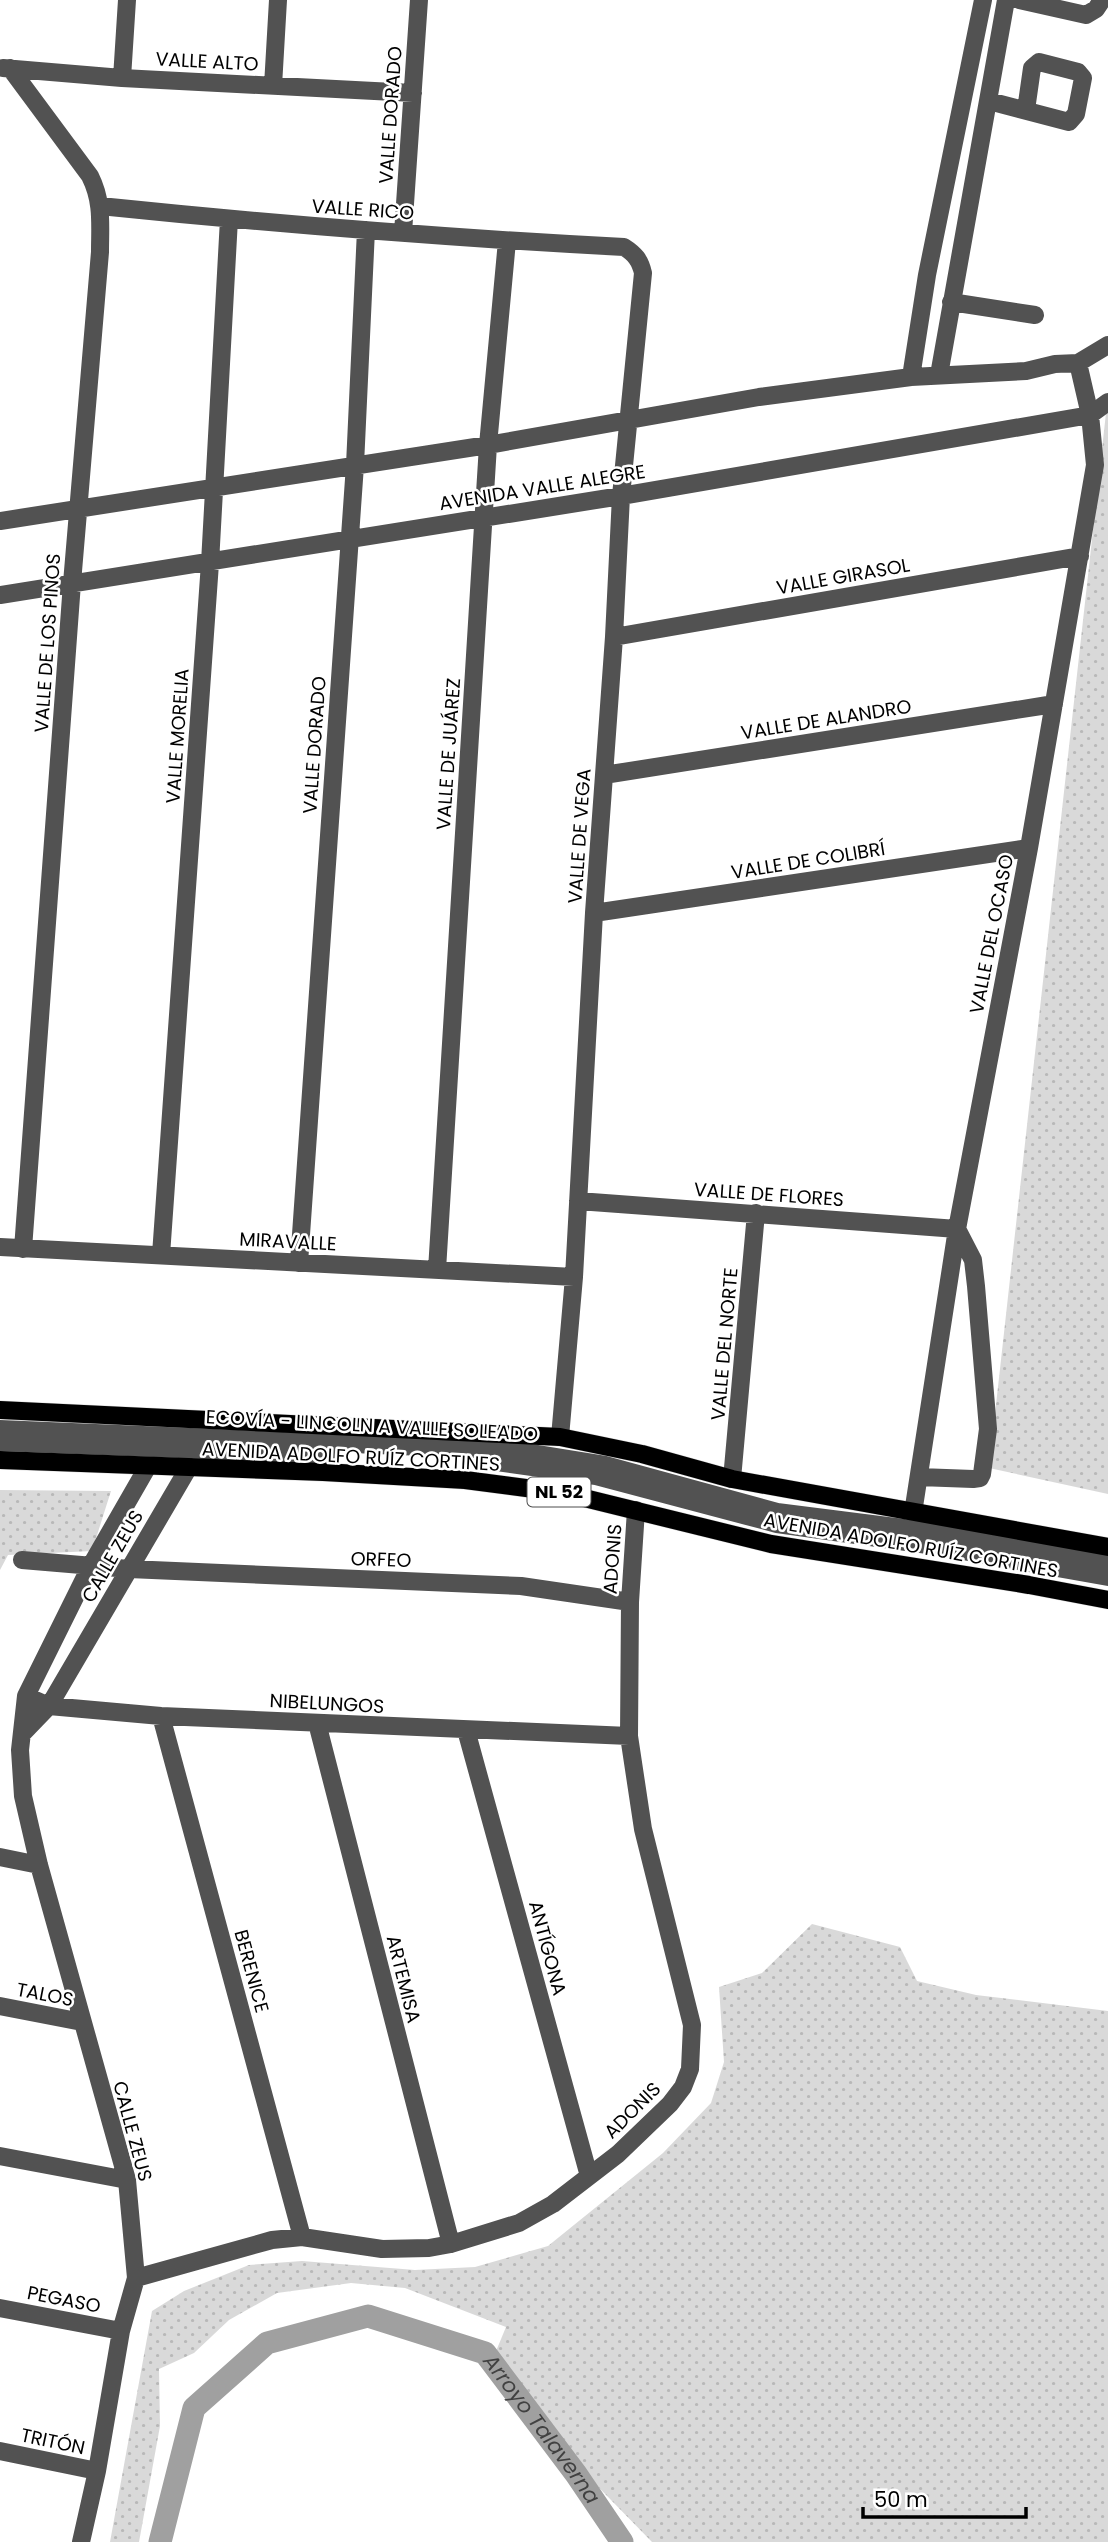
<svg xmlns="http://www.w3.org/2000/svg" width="1108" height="2542" font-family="Poppins,sans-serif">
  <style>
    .grass { fill: url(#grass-dots) }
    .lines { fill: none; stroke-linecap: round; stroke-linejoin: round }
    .canal { stroke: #a0a0a0; stroke-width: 23 }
    .major-casing { stroke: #dbdbdb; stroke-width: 19 }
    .minor { stroke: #525252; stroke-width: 18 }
    .major { stroke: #000; stroke-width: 18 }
    .labels { text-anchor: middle; stroke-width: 5; stroke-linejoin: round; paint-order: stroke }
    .shield { fill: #fff; stroke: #4c4c4c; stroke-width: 2 }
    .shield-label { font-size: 18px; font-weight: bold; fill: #000 }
    .street-label { font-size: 19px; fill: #000; stroke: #fff }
    .water-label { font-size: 21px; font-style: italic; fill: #414141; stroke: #fff }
  </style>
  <defs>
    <pattern id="grass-dots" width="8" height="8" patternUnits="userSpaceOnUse" patternTransform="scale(1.75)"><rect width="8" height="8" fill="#d9d9d9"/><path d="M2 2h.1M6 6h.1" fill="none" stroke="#b8b8b8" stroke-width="1.8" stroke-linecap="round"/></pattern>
  </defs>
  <rect width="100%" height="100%" fill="#fff"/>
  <path class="grass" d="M 1108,395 L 1108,1494 L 989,1468 Z
    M 0,1490 L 111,1491 L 92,1551 L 8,1555 L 0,1570 Z
    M 812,1924 L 900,1947 L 917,1981 L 976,1995 L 1108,2011 L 1108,2542 L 652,2542 L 487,2373 L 506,2327 L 405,2288 L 351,2283 L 277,2293 L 229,2320 L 194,2353 L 159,2369 L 160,2426 L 139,2542 L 110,2542 L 152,2311 L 184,2291 L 249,2265 L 302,2261 L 415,2270 L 475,2267 L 548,2246 L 663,2153 L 711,2103 L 724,2062 L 719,1987 L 762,1973 Z"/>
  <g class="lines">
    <path class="canal" id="s1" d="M 160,2542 L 194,2408 L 267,2343 L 368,2316 L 485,2353 L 576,2474 L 622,2542"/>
    <defs>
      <path id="major" d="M 0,1410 L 560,1437 L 642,1454 L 732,1479 L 1108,1547
        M 0,1460 L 323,1472 L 465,1480 L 564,1493 L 771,1544 L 1029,1585 L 1108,1600"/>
    </defs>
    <use href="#major" class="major-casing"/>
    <path class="minor" d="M 1019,0 L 1086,15 L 1096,9 L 1102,0
      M 3,68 L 122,78 L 413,93
      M 10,68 L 90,176 C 103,202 100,224 100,252 L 72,583 L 23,1249
      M 122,78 L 127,0
      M 273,86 L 278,0
      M 989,101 L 1069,122 L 1076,114 L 1083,78 L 1078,72 L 1039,62 L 1032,68 L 1026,110
      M 100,206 C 274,224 449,238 624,247 C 635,254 640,260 643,273 L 621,496 L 614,637 L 594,913 L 574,1277 L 560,1437
      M 403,233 L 419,0
      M 951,302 L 1035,315
      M 939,375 L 1006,0
      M 911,377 L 927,275 L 983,0
      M 0,521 L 488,445 L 759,397 L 911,377 L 1026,371 L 1055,364 L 1078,363 L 1108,345
      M 0,595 L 621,496 L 1090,415 L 1108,402
      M 614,637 L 1080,556
      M 604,775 L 1054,704
      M 594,913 L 1029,848
      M 578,1201 L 957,1229
      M 0,1247 L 574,1277
      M 161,1255 L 210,563 L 229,219
      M 299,1263 L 355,465 L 366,230
      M 437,1270 L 488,445 L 507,241
      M 0,1429 L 518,1451 L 605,1465 L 777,1512 L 927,1531 L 1108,1563
      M 0,1442 L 332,1455
      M 490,1461 L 596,1476 L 777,1524 L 935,1546 L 1108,1577
      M 919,1477 L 973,1479 L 980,1478 L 982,1474 L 988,1429 L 976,1286 L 973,1260 L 957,1229
      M 732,1479 L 756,1213
      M 913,1513 L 957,1229 L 1029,848 L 1095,465 L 1090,415 L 1078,363
      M 22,1560 L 129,1569 L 521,1586 L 630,1602
      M 26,1696 L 49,1706 L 161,1716 L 629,1736
      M 161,1716 L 302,2237
      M 317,1723 L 451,2244
      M 466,1730 L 589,2176
      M 22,1734 L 49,1706 L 189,1467
      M 0,1857 L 39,1865
      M 0,2006 L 82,2022
      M 0,2156 L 127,2180
      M 136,2278 L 272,2240 L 302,2237 L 382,2249 L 429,2248 L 451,2244 L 519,2223 L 553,2204 L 618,2154 L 670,2104 L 683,2087 L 690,2069 L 692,2025 L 643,1829 L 629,1736 L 630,1602 L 636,1510
      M 0,2308 L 121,2331
      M 0,2451 L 97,2471
      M 81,2542 L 97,2471 L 121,2331 L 136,2278 L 127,2180 L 39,1865 L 23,1796 L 20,1750 L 26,1696 L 90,1567 L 148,1466"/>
    <use href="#major" class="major"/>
  </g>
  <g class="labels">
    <rect class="shield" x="527.5" y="1477.5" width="63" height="29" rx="5"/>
    <g class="shield-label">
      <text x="559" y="1498">NL 52</text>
    </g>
    <g class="street-label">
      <text transform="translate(207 61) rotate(3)" y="7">VALLE ALTO</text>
      <text transform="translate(390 115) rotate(-86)" y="7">VALLE DORADO</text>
      <text transform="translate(363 209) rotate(4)" y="7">VALLE RICO</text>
      <text transform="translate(542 487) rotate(-9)" y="7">AVENIDA VALLE ALEGRE</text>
      <text transform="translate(843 576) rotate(-10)" y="7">VALLE GIRASOL</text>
      <text transform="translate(47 643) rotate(-86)" y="7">VALLE DE LOS PINOS</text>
      <text transform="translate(826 719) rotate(-9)" y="7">VALLE DE ALANDRO</text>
      <text transform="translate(177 736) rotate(-86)" y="7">VALLE MORELIA</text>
      <text transform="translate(314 745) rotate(-86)" y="7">VALLE DORADO</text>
      <text transform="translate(448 754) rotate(-86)" y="7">VALLE DE JUÁREZ</text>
      <text transform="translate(579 836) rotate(-86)" y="7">VALLE DE VEGA</text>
      <text transform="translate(808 860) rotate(-9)" y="7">VALLE DE COLIBRÍ</text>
      <text transform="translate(991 934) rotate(-79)" y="7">VALLE DEL OCASO</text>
      <text transform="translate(769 1194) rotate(4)" y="7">VALLE DE FLORES</text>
      <text transform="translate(288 1241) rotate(3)" y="7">MIRAVALLE</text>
      <text transform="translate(724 1344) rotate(-85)" y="7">VALLE DEL NORTE</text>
      <text transform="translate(372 1425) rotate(3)" y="7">ECOVÍA - LINCOLN A VALLE SOLEADO</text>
      <text transform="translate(351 1456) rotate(3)" y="7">AVENIDA ADOLFO RUÍZ CORTINES</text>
      <text transform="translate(911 1545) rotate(10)" y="7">AVENIDA ADOLFO RUÍZ CORTINES</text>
      <text transform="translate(112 1556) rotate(-60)" y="7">CALLE ZEUS</text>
      <text transform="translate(381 1559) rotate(2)" y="7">ORFEO</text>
      <text transform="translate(612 1559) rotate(-86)" y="7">ADONIS</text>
      <text transform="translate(327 1703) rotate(3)" y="7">NIBELUNGOS</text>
      <text transform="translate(548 1948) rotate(75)" y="7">ANTÍGONA</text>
      <text transform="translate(252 1971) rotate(75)" y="7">BERENICE</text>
      <text transform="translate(404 1979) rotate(76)" y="7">ARTEMISA</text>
      <text transform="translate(45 1994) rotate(11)" y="7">TALOS</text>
      <text transform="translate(632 2110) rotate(-45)" y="7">ADONIS</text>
      <text transform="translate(133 2131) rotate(75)" y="7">CALLE ZEUS</text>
      <text transform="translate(64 2299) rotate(11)" y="7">PEGASO</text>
      <text transform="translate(53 2441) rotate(12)" y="7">TRITÓN</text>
    </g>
    <g class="water-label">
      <text dy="7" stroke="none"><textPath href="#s1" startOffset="558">Arroyo Talaverna</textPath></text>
    </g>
  </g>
  <path d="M863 2507v10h163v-10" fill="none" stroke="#000000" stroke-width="3.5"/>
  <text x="874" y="2507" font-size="21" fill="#000000" stroke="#ffffff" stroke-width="5" paint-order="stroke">50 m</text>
</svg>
